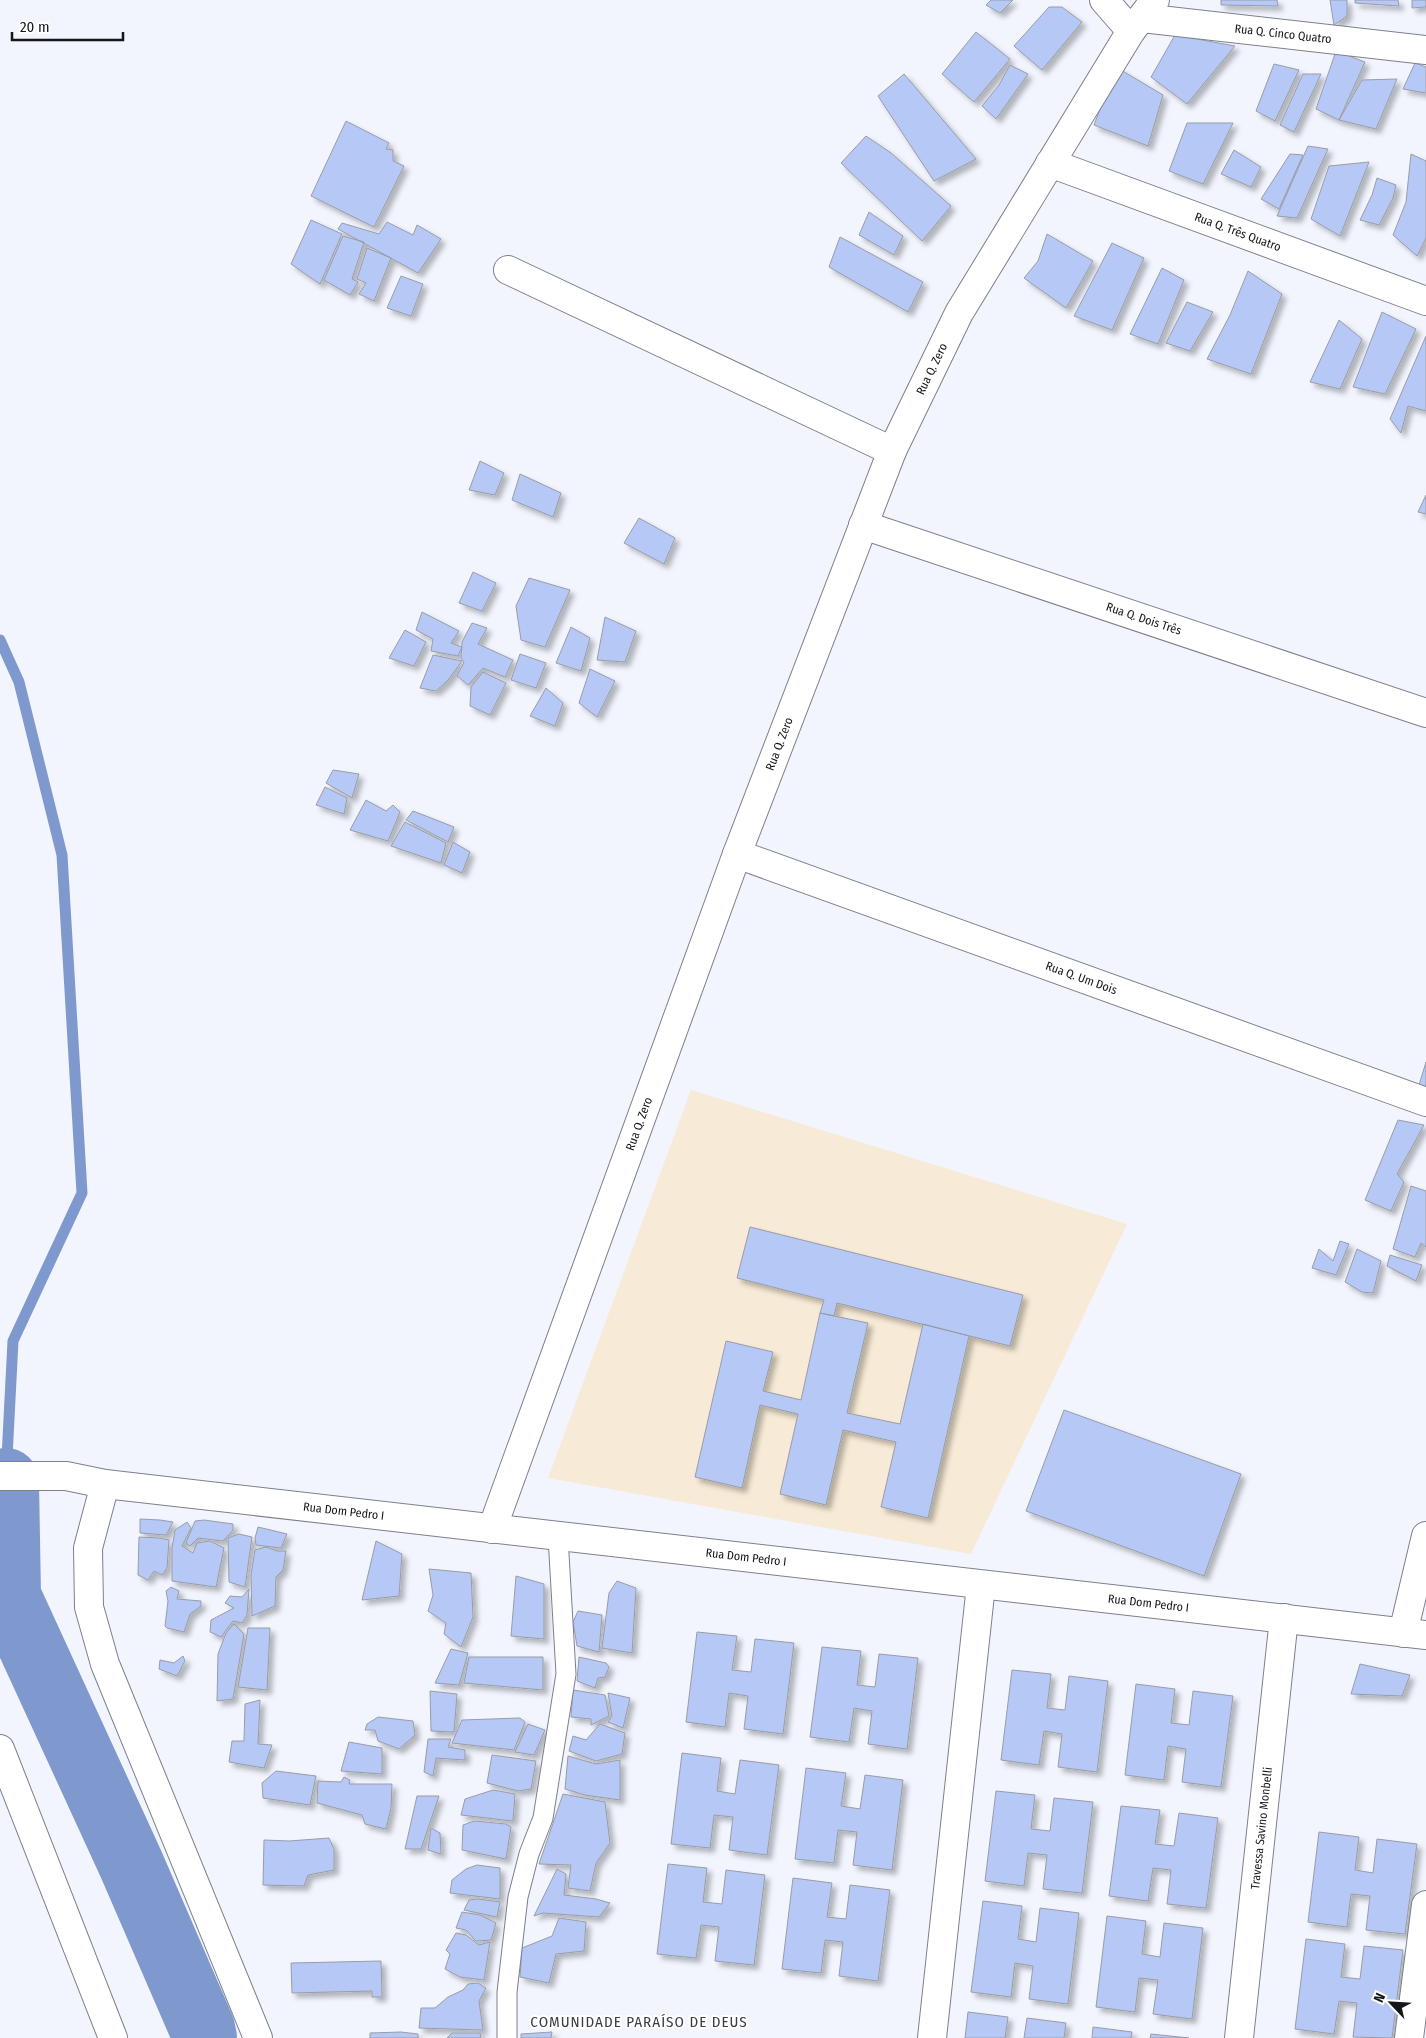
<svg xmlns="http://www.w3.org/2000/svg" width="1426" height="2038" font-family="'Fira Sans Condensed',sans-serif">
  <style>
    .education { fill: #f7ead6 }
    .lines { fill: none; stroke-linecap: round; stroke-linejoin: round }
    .stream { stroke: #7f99cf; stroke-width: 11 }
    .river { stroke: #7f99cf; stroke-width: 66 }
    .building { fill: #b6c8f6; stroke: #989ca6; filter: url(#shadow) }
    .service-casing { stroke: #7d808a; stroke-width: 21 }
    .minor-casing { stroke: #7d808a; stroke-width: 30 }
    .tertiary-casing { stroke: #7d808a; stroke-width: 30 }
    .service { stroke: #fff; stroke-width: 19 }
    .minor { stroke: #fff; stroke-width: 28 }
    .tertiary { stroke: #fff; stroke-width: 28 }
    .labels { text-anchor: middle; stroke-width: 4; stroke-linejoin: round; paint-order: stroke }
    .street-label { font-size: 12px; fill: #141619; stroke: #fff }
    .quarter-label { font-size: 15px; letter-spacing: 1px; fill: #3a3d46; stroke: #fff }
  </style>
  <defs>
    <filter id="shadow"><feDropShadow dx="4.5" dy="4.5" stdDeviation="2.5" flood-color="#0004"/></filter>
  </defs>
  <rect width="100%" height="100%" fill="#f2f5fe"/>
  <path class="education" d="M 691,1090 L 1127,1224 L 971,1554 L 548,1478 Z"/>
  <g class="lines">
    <path class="stream" d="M 0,640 L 19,682 L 62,855 L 82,1193 L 13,1341 L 6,1477"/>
    <path class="river" d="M 6,1481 L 8,1596 L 131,1864 L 202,2028 L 204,2038"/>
  </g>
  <path class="building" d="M 991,0 L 1013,0 L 1000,13 L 986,5 Z
    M 1221,0 L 1277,0 L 1278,6 L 1221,5 Z
    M 1330,0 L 1347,0 L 1347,16 L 1334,25 Z
    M 1355,0 L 1398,0 L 1399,6 L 1355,3 Z
    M 1412,0 L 1426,0 L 1426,7 L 1412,8 Z
    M 1049,7 L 1062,7 L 1082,22 L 1042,70 L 1014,46 Z
    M 976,32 L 1010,59 L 974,102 L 942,74 Z
    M 1175,35 L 1235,46 L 1187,104 L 1151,77 Z
    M 1336,51 L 1365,62 L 1339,120 L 1316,109 Z
    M 1415,63 L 1426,67 L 1426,93 L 1403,89 Z
    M 1274,64 L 1299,70 L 1275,121 L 1256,111 Z
    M 1010,65 L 1028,74 L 996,119 L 982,106 L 999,85 Z
    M 1116,67 L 1163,95 L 1148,146 L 1094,125 Z
    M 904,74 L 976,159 L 934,181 L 878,96 Z
    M 1303,74 L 1321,74 L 1294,132 L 1280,125 Z
    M 1397,79 L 1376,129 L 1339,120 L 1362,80 Z
    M 346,121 L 389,143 L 386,149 L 393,150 L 393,161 L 404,166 L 374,227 L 311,196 Z
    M 1187,123 L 1233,123 L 1203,184 L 1169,171 Z
    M 866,136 L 891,153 L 951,206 L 922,241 L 841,163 Z
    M 1308,146 L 1328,149 L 1297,218 L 1277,216 Z
    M 1234,150 L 1261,167 L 1251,187 L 1221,174 Z
    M 1290,154 L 1303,155 L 1279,209 L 1261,199 Z
    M 1411,154 L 1426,161 L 1426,238 L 1417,256 L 1393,235 L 1406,202 Z
    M 1369,162 L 1340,236 L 1311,219 L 1329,166 Z
    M 1377,178 L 1396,185 L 1393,198 L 1379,225 L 1360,220 L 1372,195 Z
    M 869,212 L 903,236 L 894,255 L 859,235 Z
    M 311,220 L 342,234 L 320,284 L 291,264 Z
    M 387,222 L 413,235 L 417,225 L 441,239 L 418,273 L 338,229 L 342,223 L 379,234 Z
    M 1047,234 L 1093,261 L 1066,308 L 1024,278 L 1038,261 Z
    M 343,236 L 364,242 L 352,279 L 358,282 L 350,295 L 324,280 Z
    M 840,237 L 923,282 L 908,312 L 829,267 Z
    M 1112,243 L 1144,258 L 1112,330 L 1074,316 Z
    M 367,248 L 391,258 L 374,301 L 359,294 L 366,283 L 357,279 Z
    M 1162,268 L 1184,280 L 1158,344 L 1130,334 Z
    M 1248,271 L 1282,294 L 1251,374 L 1207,359 L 1230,315 Z
    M 401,276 L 423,284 L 411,316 L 387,308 Z
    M 1187,302 L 1213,312 L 1190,351 L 1166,343 Z
    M 1382,312 L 1416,329 L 1385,394 L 1353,387 Z
    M 1339,320 L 1362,339 L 1340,389 L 1310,382 Z
    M 1426,336 L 1426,411 L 1408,406 L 1401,433 L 1390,419 Z
    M 480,461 L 504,473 L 495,495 L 469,490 Z
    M 520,474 L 561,493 L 553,517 L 512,500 Z
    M 1426,495 L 1426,514 L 1418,512 Z
    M 639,518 L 675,538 L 664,564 L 624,543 Z
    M 473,572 L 496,583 L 482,611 L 459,603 Z
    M 529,578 L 570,590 L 545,647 L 521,640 L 516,606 Z
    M 422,612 L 459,631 L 451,643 L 462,647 L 458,656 L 431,651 L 433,639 L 416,630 Z
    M 605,617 L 636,631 L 625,662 L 597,660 Z
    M 472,623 L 487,628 L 478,644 L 513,660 L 505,677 L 483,668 L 468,685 L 457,676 L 464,662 L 461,658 L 462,642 Z
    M 571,627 L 590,638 L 581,671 L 556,663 Z
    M 405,630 L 426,642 L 414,666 L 389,658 Z
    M 520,654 L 546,663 L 536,688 L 511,680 Z
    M 433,655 L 462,661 L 448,680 L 436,691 L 420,688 Z
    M 590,669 L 615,681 L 597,717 L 579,703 Z
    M 483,672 L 506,683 L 490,715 L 470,706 L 471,687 Z
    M 546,688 L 563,703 L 555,726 L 530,716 Z
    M 333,770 L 359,774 L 352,798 L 326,783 Z
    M 325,787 L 347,798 L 344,814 L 316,805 Z
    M 366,800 L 386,811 L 393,805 L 400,812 L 388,841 L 350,830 Z
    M 413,811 L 454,827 L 448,842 L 406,820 Z
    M 405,822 L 446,843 L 441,863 L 391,846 Z
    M 453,842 L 470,852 L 462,873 L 444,865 Z
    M 1426,1062 L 1426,1087 L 1419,1085 Z
    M 1398,1120 L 1424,1125 L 1397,1174 L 1404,1182 L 1391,1211 L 1365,1200 Z
    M 1411,1186 L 1426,1191 L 1426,1247 L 1421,1243 L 1415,1257 L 1393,1249 Z
    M 750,1227 L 1023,1295 L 1010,1346 L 837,1303 L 834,1316 L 820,1313 L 824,1300 L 737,1278 Z
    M 1340,1241 L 1349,1244 L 1336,1275 L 1312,1268 L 1319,1249 L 1333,1261 Z
    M 1357,1249 L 1381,1261 L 1373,1293 L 1362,1292 L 1345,1282 Z
    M 1390,1255 L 1422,1265 L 1416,1281 L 1387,1266 Z
    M 820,1313 L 868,1323 L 847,1413 L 900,1424 L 923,1324 L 969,1336 L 928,1518 L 881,1507 L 896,1442 L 843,1430 L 826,1505 L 780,1494 L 798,1414 L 760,1405 L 742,1488 L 695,1477 L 726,1341 L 773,1352 L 763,1391 L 801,1400 Z
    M 1064,1410 L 1241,1474 L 1204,1576 L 1026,1511 Z
    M 140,1519 L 160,1520 L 173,1522 L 166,1535 L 140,1533 Z
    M 204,1520 L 233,1524 L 233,1530 L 223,1541 L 198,1538 L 190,1546 L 186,1543 L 195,1521 Z
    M 187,1522 L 191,1528 L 182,1546 L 193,1553 L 197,1543 L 210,1541 L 224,1548 L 216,1587 L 172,1581 L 172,1548 L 175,1530 Z
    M 258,1527 L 287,1534 L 281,1548 L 256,1545 L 255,1538 Z
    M 239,1534 L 252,1537 L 245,1587 L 229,1582 L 228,1538 Z
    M 139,1537 L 159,1538 L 169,1540 L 167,1568 L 162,1575 L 154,1571 L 148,1580 L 138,1575 Z
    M 376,1541 L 402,1554 L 399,1596 L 362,1600 Z
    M 266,1547 L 277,1551 L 286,1551 L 283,1570 L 276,1577 L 275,1606 L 252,1616 L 251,1575 L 255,1550 Z
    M 429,1569 L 471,1573 L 473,1617 L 461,1647 L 444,1634 L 446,1623 L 428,1611 L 433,1595 Z
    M 516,1576 L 544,1584 L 544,1639 L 511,1636 Z
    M 617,1581 L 636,1588 L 632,1653 L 602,1648 L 609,1593 Z
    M 171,1587 L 179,1591 L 177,1599 L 201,1601 L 201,1606 L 190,1614 L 184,1632 L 167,1628 L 165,1626 L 168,1601 L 166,1591 Z
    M 249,1589 L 247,1615 L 242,1623 L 233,1621 L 221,1637 L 210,1632 L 211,1620 L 234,1608 L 225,1603 L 230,1596 L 242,1597 Z
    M 578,1611 L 602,1615 L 599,1652 L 577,1646 L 573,1622 Z
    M 234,1624 L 244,1634 L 233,1699 L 217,1701 L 218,1654 L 226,1633 Z
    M 248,1628 L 270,1628 L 267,1690 L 238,1687 Z
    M 697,1632 L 737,1636 L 732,1670 L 751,1672 L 755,1639 L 794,1643 L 783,1734 L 744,1729 L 748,1696 L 729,1693 L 725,1727 L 686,1722 Z
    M 822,1647 L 861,1651 L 857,1685 L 875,1687 L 879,1654 L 918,1658 L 907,1749 L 868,1744 L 872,1711 L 854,1708 L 849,1742 L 810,1737 Z
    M 451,1649 L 468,1653 L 459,1685 L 435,1683 Z
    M 183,1656 L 185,1661 L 177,1676 L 159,1669 L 160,1660 L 174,1663 Z
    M 469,1657 L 543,1657 L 543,1690 L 464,1683 Z
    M 579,1657 L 606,1663 L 609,1667 L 605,1677 L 598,1678 L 595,1688 L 577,1681 Z
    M 1360,1664 L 1410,1675 L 1402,1696 L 1351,1694 Z
    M 1012,1670 L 1051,1674 L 1047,1708 L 1065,1710 L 1069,1676 L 1108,1681 L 1097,1772 L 1058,1767 L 1062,1734 L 1044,1731 L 1039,1765 L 1001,1760 Z
    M 1136,1684 L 1175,1689 L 1171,1723 L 1189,1725 L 1193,1691 L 1233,1696 L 1221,1787 L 1182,1782 L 1186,1749 L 1168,1746 L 1164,1780 L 1125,1775 Z
    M 573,1690 L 605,1695 L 609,1716 L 591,1725 L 591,1719 L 571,1717 Z
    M 430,1691 L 457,1694 L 454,1732 L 431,1731 Z
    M 608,1693 L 630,1698 L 623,1728 L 608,1722 L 612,1716 Z
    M 260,1700 L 258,1744 L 272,1745 L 264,1768 L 229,1762 L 232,1741 L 244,1741 L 245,1704 Z
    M 378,1717 L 413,1721 L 415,1735 L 399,1749 L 378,1741 L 375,1730 L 365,1730 L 367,1724 Z
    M 520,1718 L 525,1722 L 514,1750 L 452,1743 L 462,1720 Z
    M 528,1724 L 545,1730 L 534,1755 L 515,1752 Z
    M 600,1724 L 625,1733 L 622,1754 L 596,1761 L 569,1751 L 573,1736 L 586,1740 Z
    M 428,1739 L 451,1739 L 448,1747 L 465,1750 L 465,1760 L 436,1758 L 433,1776 L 424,1772 Z
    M 349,1742 L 382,1748 L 382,1774 L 341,1771 Z
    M 682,1753 L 721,1758 L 717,1791 L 735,1794 L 740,1760 L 779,1765 L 767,1855 L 729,1850 L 733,1817 L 714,1815 L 710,1848 L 671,1844 Z
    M 492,1755 L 536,1761 L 531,1789 L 518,1791 L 487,1783 Z
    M 568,1756 L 596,1764 L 620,1760 L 620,1800 L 585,1795 L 565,1789 Z
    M 806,1768 L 846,1773 L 841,1806 L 860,1809 L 865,1775 L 903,1780 L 892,1870 L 853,1865 L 857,1832 L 838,1830 L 834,1863 L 795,1859 Z
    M 276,1771 L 316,1776 L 310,1805 L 263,1798 L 262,1783 Z
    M 344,1777 L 350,1780 L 349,1784 L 392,1784 L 391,1808 L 386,1829 L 365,1824 L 362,1815 L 317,1803 L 318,1781 L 341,1782 Z
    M 493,1790 L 515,1794 L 513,1821 L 461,1815 L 465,1799 Z
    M 996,1791 L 1035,1795 L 1031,1829 L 1050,1831 L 1054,1798 L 1093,1802 L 1082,1893 L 1043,1889 L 1047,1855 L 1028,1853 L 1024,1886 L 985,1881 Z
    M 563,1794 L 605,1802 L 610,1843 L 596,1863 L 590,1891 L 568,1888 L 571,1865 L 539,1864 Z
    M 417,1796 L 439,1796 L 421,1849 L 405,1849 Z
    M 1121,1806 L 1160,1810 L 1155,1844 L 1174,1846 L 1179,1813 L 1218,1818 L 1206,1908 L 1167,1904 L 1171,1870 L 1153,1868 L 1148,1901 L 1109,1896 Z
    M 474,1821 L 506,1824 L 511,1827 L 506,1859 L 462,1850 L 463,1825 Z
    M 431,1828 L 440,1833 L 441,1854 L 428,1850 Z
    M 1319,1832 L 1359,1837 L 1355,1870 L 1373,1873 L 1377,1839 L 1417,1844 L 1405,1934 L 1366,1930 L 1370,1896 L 1351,1894 L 1347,1927 L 1308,1922 Z
    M 329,1838 L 334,1849 L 334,1870 L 308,1875 L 304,1886 L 263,1885 L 264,1840 L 289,1841 Z
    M 668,1864 L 707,1868 L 703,1902 L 722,1904 L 726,1870 L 765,1875 L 754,1965 L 715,1961 L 719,1927 L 701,1925 L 696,1958 L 657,1954 Z
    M 477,1865 L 500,1868 L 500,1899 L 450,1893 L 452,1880 L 466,1869 Z
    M 557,1869 L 566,1874 L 564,1895 L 596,1899 L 610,1903 L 599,1917 L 543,1913 L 534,1916 Z
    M 793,1878 L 832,1883 L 827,1917 L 846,1919 L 850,1885 L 890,1890 L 878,1981 L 839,1976 L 843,1942 L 825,1940 L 821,1973 L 782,1969 Z
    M 478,1899 L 500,1902 L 497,1917 L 464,1910 L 469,1900 Z
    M 983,1901 L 1022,1906 L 1018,1939 L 1036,1942 L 1040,1908 L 1079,1913 L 1068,2004 L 1029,1999 L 1033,1966 L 1015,1963 L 1011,1997 L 971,1992 Z
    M 462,1912 L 480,1915 L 496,1923 L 491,1940 L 476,1941 L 466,1930 L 456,1928 Z
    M 1107,1916 L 1146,1921 L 1142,1954 L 1160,1957 L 1164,1923 L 1203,1928 L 1192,2019 L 1153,2014 L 1158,1980 L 1139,1978 L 1135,2012 L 1096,2007 Z
    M 559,1918 L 586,1922 L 584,1951 L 556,1954 L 549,1983 L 520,1977 L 522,1948 L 552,1936 Z
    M 456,1933 L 466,1935 L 479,1945 L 490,1942 L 484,1980 L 460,1977 L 445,1969 L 450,1954 L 446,1950 Z
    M 1306,1939 L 1345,1944 L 1341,1977 L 1360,1979 L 1364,1946 L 1403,1950 L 1392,2038 L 1353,2037 L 1357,2003 L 1339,2001 L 1334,2034 L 1295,2029 Z
    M 381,1961 L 382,1997 L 372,1997 L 372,1991 L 292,1993 L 291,1963 Z
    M 478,1983 L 486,1988 L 479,2001 L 483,2030 L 419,2028 L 421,2008 L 435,2008 L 448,1997 L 463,1990 L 468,1984 Z
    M 968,2012 L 1008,2017 L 1005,2038 L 965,2038 Z
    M 1027,2018 L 1066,2023 L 1064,2038 L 1024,2038 Z
    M 1093,2027 L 1132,2032 L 1131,2038 L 1092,2038 Z
    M 401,2032 L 418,2034 L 418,2038 L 370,2038 L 370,2033 Z
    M 552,2032 L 551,2038 L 521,2038 L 521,2034 Z
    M 452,2033 L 480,2033 L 481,2038 L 447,2038 Z
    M 1151,2034 L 1189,2038 L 1150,2038 Z"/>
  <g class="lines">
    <defs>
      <path id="service" d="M 507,2038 L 507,1992 L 518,1897 L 529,1854 L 543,1818 L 566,1674 L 558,1537"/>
      <g id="minor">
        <path d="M 1104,0 L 1131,31"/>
        <path id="s1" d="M 1142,18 L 1426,50"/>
        <path id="s2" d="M 1050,163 L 1426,301"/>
        <path d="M 508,270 L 892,451"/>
        <path id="s3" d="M 863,525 L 1426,713"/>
        <path id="s4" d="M 737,854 L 1426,1102"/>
        <path id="s5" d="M 492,1529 L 737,854 L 892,451 L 959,313 L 1131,31 L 1155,0"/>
        <path d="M 1403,1633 L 1426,1536"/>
        <path d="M 932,2038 L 981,1585"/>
        <path id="s6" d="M 1239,2038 L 1284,1618"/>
        <path d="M 1409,2038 L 1426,1905"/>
      </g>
      <g id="tertiary">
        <path id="s7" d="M 0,1476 L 66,1476 L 105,1484 L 1426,1635"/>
        <path d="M 105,1484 L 88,1548 L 89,1607 L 105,1664 L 258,2038"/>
        <path d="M 0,1749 L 113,2038"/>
      </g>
    </defs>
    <use href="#service" class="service-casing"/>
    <use href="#minor" class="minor-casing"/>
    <use href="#tertiary" class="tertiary-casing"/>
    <use href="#service" class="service"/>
    <use href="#minor" class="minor"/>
    <use href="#tertiary" class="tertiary"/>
  </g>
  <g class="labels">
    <g class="street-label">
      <text dy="4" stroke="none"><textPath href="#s1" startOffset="142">Rua Q. Cinco Quatro</textPath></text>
      <text dy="4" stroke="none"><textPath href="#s2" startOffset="200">Rua Q. Três Quatro</textPath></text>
      <text dy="4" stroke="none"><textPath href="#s5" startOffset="1241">Rua Q. Zero</textPath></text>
      <text dy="4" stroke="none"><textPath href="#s3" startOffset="296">Rua Q. Dois Três</textPath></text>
      <text dy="4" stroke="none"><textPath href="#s5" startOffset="836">Rua Q. Zero</textPath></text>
      <text dy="4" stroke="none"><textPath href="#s4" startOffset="366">Rua Q. Um Dois</textPath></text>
      <text dy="4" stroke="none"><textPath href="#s5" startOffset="431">Rua Q. Zero</textPath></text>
      <text dy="4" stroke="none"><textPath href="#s7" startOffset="346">Rua Dom Pedro I</textPath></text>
      <text dy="4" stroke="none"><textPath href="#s7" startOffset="751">Rua Dom Pedro I</textPath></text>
      <text dy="4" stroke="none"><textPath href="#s7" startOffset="1156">Rua Dom Pedro I</textPath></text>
      <text dy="4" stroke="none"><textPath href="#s6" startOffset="211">Travessa Savino Monbelli</textPath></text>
    </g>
    <g class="quarter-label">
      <text x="639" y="2027">COMUNIDADE PARAÍSO DE DEUS</text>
    </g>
  </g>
  <g transform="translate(1391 2003) rotate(295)" stroke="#ffffff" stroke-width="4" paint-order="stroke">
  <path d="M0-4L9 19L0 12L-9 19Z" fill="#141619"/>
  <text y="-8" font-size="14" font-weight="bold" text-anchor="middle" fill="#141619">N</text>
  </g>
  <path d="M12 32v8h111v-8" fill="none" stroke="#141619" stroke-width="2.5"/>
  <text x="20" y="32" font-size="15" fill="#141619" stroke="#ffffff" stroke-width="4" paint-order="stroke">20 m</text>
</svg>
